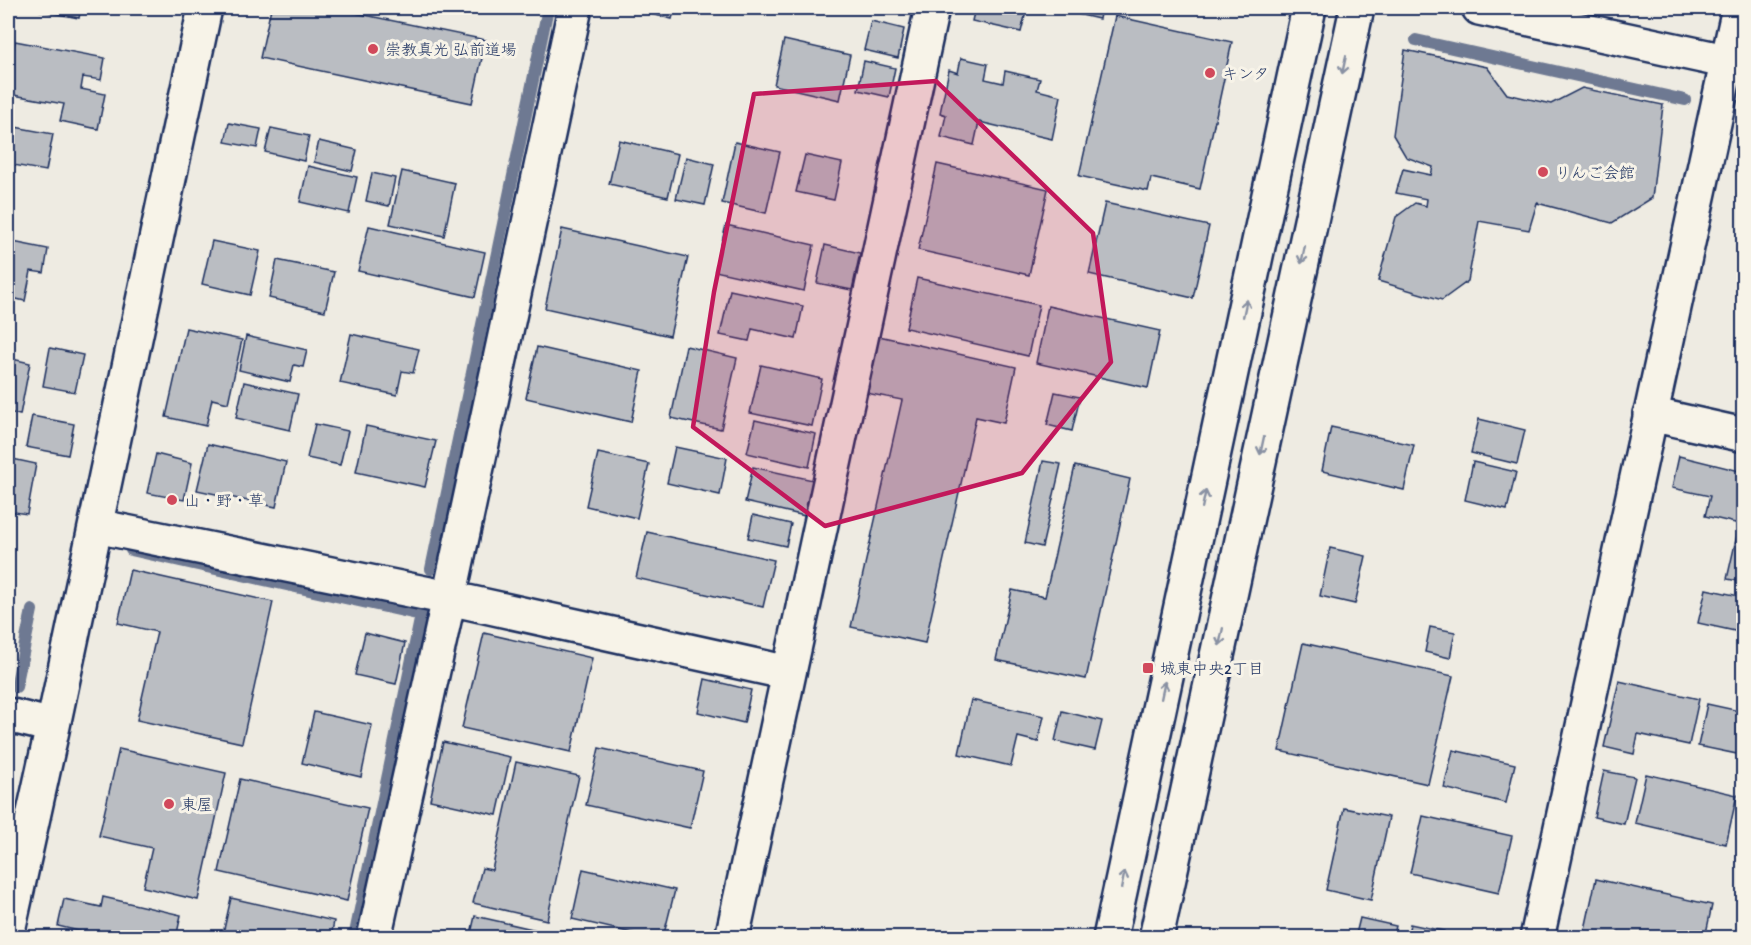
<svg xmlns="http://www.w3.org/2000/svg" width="1751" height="945" font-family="'Gochi Hand','Klee One',sans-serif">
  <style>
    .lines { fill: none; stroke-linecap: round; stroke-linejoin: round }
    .stream { stroke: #6e7992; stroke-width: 12 }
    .building { fill: #babdc2; stroke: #1b2f5e; stroke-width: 1.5 }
    .minor-casing { stroke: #1b2f5e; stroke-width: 38 }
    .minor { stroke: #f7f3e8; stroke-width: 33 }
    .oneway { stroke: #8991a3 }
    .marked { fill: #c2185b; fill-opacity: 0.2; stroke: #c2185b; stroke-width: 4.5; stroke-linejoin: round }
    .poi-dot { fill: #d1495b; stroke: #f7f3e8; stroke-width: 2 }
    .labels { text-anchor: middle; stroke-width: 6; stroke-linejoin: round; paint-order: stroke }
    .poi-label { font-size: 16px; fill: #1b2f5e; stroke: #f7f3e8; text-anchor: start }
  </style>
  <rect width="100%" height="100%" fill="#eeebe2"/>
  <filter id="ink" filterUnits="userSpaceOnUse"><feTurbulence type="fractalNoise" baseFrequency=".0167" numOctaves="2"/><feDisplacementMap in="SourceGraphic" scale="12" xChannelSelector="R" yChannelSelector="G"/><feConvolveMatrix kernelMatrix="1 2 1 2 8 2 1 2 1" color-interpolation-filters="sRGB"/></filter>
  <g filter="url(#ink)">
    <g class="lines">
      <path class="stream" d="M 1416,40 L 1685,100
        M 131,550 L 421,615 L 354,938
        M 431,569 L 548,8
        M 16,687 L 32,610"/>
    </g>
    <path class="building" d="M 27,8 L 81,8 L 79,18 Z
      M 271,8 L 331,8 L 486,40 L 472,103 L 260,58 Z
      M 644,8 L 675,8 L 672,19 L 643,12 Z
      M 975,8 L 1027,8 L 1021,32 L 972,21 Z
      M 1078,8 L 1101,8 L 1099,19 L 1077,14 Z
      M 1115,16 L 1232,42 L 1200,189 L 1151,178 L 1148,191 L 1079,176 Z
      M 871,21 L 904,29 L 898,58 L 864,50 Z
      M 784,40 L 850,55 L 840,100 L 774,85 Z
      M 15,41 L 105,58 L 101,80 L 83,77 L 81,89 L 105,94 L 98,129 L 60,121 L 64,104 L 8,94 L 8,79 Z
      M 1405,50 L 1487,67 L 1507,94 L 1551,104 L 1582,88 L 1663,105 L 1652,198 L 1612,223 L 1537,203 L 1529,230 L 1479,221 L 1468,281 L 1442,300 L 1378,281 L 1396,217 L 1415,203 L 1426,206 L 1427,199 L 1396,193 L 1403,169 L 1431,175 L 1433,167 L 1406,157 L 1393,135 Z
      M 961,58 L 988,64 L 985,79 L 1003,83 L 1005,71 L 1040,79 L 1037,90 L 1061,96 L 1052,139 L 979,122 L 974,145 L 941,137 L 946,115 L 940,113 L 949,70 L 958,73 Z
      M 864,61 L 895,68 L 889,97 L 858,90 Z
      M 229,123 L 261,129 L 257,148 L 225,142 Z
      M 15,127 L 53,134 L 46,171 L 8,164 Z
      M 271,128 L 309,136 L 304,161 L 265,152 Z
      M 619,140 L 678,154 L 668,197 L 609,184 Z
      M 319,141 L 357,150 L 352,171 L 314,162 Z
      M 735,142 L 780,152 L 766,213 L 722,203 Z
      M 805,155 L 842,163 L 834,200 L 796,192 Z
      M 686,157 L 714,164 L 705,205 L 676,199 Z
      M 937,164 L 1048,189 L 1029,275 L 918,250 Z
      M 308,166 L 357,177 L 349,213 L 300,202 Z
      M 402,171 L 455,183 L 444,236 L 390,224 Z
      M 372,173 L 395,178 L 389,206 L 366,201 Z
      M 1105,203 L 1209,226 L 1193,298 L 1089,274 Z
      M 726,225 L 814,245 L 804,291 L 715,271 Z
      M 369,226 L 485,252 L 475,297 L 358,271 Z
      M 562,229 L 688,257 L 670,336 L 545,308 Z
      M 8,241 L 48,249 L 44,273 L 31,271 L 25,301 L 8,297 Z
      M 212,241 L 260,251 L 250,295 L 202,284 Z
      M 825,245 L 860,253 L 852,290 L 817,283 Z
      M 277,260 L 334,272 L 325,311 L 269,298 Z
      M 917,278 L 1039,305 L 1028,356 L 906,328 Z
      M 730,290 L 803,306 L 796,339 L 752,329 L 749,341 L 720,335 Z
      M 1048,306 L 1160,331 L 1148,388 L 1036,363 Z
      M 186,328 L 242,340 L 228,403 L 212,399 L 206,426 L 166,417 Z
      M 351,334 L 419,349 L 413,373 L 402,371 L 397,395 L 340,383 Z
      M 246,336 L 307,350 L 303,367 L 294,365 L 290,382 L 239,370 Z
      M 879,336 L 1016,367 L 1004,423 L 976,417 L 925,643 L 851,627 L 902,400 L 866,393 Z
      M 686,346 L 737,358 L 721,429 L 671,418 Z
      M 537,347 L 642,371 L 631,422 L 526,398 Z
      M 50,348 L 83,355 L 75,392 L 43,386 Z
      M 8,358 L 30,363 L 20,415 L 8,412 Z
      M 761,365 L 822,379 L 812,426 L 750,413 Z
      M 244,382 L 298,394 L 290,430 L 236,418 Z
      M 1055,392 L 1080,397 L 1072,431 L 1047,425 Z
      M 32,416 L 74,424 L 68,455 L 26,447 Z
      M 1479,419 L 1525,430 L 1517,464 L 1471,453 Z
      M 755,420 L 816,434 L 809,467 L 747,453 Z
      M 315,424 L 348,431 L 340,465 L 307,458 Z
      M 366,426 L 436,441 L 425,487 L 356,472 Z
      M 1331,427 L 1414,445 L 1404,490 L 1322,471 Z
      M 208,444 L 286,462 L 276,507 L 197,490 Z
      M 675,447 L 727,458 L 720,495 L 667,483 Z
      M 598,453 L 649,464 L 637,518 L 586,506 Z
      M 156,454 L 192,463 L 184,500 L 147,493 Z
      M 1679,456 L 1744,472 L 1744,525 L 1705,516 L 1710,496 L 1672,488 Z
      M 8,458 L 36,464 L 27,514 L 8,511 Z
      M 1043,461 L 1061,464 L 1042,547 L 1025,543 Z
      M 1473,462 L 1516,472 L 1507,510 L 1465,500 Z
      M 1075,466 L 1130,479 L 1086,679 L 996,660 L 1012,590 L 1045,597 Z
      M 753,467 L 813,480 L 805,516 L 745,502 Z
      M 753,515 L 791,524 L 786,546 L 748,538 Z
      M 647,532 L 774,560 L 763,607 L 636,578 Z
      M 1737,535 L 1744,536 L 1744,582 L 1727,579 Z
      M 1330,548 L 1366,556 L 1355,604 L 1320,596 Z
      M 130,570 L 273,602 L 242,743 L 137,720 L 157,632 L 118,623 Z
      M 1706,589 L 1744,597 L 1744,633 L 1698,623 Z
      M 8,606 L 14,607 L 8,640 Z
      M 1430,627 L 1455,632 L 1450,658 L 1425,652 Z
      M 365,633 L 405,643 L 396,684 L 355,675 Z
      M 484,633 L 592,658 L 571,752 L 462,728 Z
      M 1303,643 L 1453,676 L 1428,784 L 1279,751 Z
      M 705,679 L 751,690 L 744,723 L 698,712 Z
      M 1619,681 L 1699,699 L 1689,745 L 1638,734 L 1634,754 L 1604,747 Z
      M 971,700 L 1044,716 L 1038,742 L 1018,737 L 1011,766 L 959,754 Z
      M 1707,704 L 1744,712 L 1744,725 L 1737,754 L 1698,746 Z
      M 1062,711 L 1102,721 L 1095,750 L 1055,741 Z
      M 314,712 L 372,725 L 361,777 L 302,763 Z
      M 443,742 L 510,757 L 497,815 L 430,800 Z
      M 599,748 L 703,771 L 690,828 L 586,805 Z
      M 119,749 L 226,773 L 198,900 L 143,887 L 152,848 L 99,836 Z
      M 1453,750 L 1515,764 L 1506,803 L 1444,788 Z
      M 516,762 L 579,776 L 547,920 L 473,903 L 482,868 L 492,870 Z
      M 1604,771 L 1635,777 L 1624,824 L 1594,817 Z
      M 1646,774 L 1737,795 L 1726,844 L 1635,823 Z
      M 240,779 L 368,808 L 347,901 L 219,872 Z
      M 1344,808 L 1389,817 L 1371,900 L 1326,890 Z
      M 1423,816 L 1512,836 L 1499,893 L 1410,873 Z
      M 583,869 L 675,890 L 663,938 L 653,938 L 572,919 Z
      M 1596,879 L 1712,905 L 1705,938 L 1644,938 L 1618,932 L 1616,938 L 1600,938 L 1584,934 Z
      M 103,897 L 181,915 L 176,938 L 94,938 L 95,935 L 58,926 L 64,899 L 101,907 Z
      M 231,898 L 334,921 L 331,938 L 222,938 Z
      M 475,916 L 546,932 L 545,938 L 470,938 Z
      M 1360,918 L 1396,926 L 1393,938 L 1355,938 Z
      M 1410,924 L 1444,931 L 1443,938 L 1407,938 Z"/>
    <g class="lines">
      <defs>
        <path id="minor" d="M 1479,8 L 1744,65
          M 1650,414 L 1744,435
          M 96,526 L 449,598 L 789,673
          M 8,715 L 53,726
          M 8,931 L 53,726 L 205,8
          M 374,938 L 449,598 L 575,8
          M 732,938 L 932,8
          M 1110,938 L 1309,8
          M 1156,938 L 1357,8
          M 1537,938 L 1739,8"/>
      </defs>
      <use href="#minor" class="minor-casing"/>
      <use href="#minor" class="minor"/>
    </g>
    <defs><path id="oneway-shaft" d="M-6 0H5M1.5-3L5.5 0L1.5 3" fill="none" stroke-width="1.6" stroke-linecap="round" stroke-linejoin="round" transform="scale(1.5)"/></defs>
    <g class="oneway">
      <use href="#oneway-shaft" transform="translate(1344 65) rotate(102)"/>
      <use href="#oneway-shaft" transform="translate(1303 255) rotate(102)"/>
      <use href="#oneway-shaft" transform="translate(1245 308) rotate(-78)"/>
      <use href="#oneway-shaft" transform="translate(1262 446) rotate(102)"/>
      <use href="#oneway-shaft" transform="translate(1204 499) rotate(-78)"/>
      <use href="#oneway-shaft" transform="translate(1221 637) rotate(102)"/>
      <use href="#oneway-shaft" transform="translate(1163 690) rotate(-78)"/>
      <use href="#oneway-shaft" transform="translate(1123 880) rotate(-78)"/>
    </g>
  </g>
  <path class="marked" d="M 936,81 L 1093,233 L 1111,362 L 1022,473 L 825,526 L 693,427 L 714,292 L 754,94 Z"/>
  <g class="poi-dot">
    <circle cx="373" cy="49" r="6"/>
    <circle cx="1210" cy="73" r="6"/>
    <circle cx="1543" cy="172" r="6"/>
    <circle cx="172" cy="500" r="6"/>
    <rect x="1142" y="662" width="12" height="12" rx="3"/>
    <circle cx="169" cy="804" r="6"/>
  </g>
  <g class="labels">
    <g class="poi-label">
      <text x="385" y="55">崇教真光 弘前道場</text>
      <text x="1222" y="79">キンタ</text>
      <text x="1555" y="178">りんご会館</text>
      <text x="184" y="506">山・野・草</text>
      <text x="1160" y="674">城東中央2丁目</text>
      <text x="181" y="810">東屋</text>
    </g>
  </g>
  <rect width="1751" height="945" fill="none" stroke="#f7f3e8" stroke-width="30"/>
  <rect x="15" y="15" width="1721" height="915" fill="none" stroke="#1b2f5e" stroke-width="2" filter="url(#ink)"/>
</svg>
